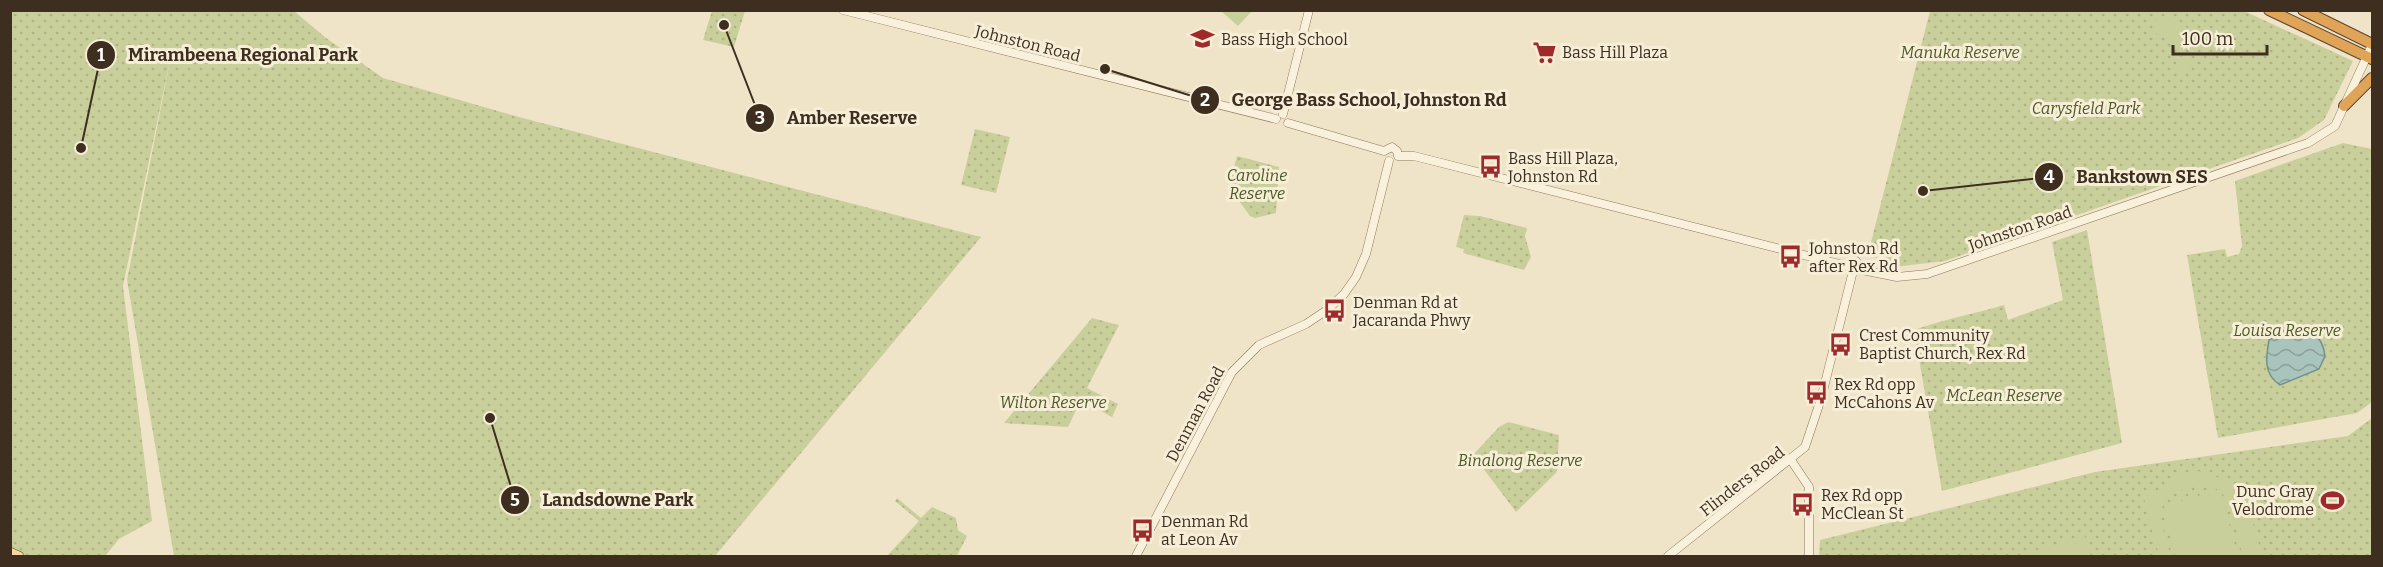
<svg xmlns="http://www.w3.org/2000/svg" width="2383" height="567" font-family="Bitter,serif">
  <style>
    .park { fill: url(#park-dots) }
    .pitch { fill: #c9cf9b }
    .water { fill: url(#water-waves); stroke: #6f938a; stroke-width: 1.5 }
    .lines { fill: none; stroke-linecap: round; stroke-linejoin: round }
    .minor-casing { stroke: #8d765c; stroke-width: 9 }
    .major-casing { stroke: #5b4430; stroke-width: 10 }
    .highway-casing { stroke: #5b4430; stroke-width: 12 }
    .minor { stroke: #faf1dc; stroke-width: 8 }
    .major { stroke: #f3d9a0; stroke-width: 9 }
    .highway { stroke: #e0a458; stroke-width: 10 }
    .labels { text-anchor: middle; stroke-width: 6; stroke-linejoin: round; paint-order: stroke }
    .poi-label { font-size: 16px; fill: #3d2e20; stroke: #f7eed8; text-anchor: start }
    .street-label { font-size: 16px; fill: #3d2e20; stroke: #f7eed8 }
    .park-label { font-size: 16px; font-style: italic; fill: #4d5a26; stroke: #f7eed8 }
    .leader { fill: none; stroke: #3d2e20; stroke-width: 2 }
    .callout-dot { fill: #3d2e20; stroke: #f7eed8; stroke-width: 2 }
    .mark-label { font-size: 18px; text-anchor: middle; font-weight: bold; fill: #fff }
    .callout-label { font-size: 18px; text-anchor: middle; font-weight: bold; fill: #3d2e20; stroke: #f7eed8; stroke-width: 6; stroke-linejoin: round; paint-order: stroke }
  </style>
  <defs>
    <pattern id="park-dots" width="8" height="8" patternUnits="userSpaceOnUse" patternTransform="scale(1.5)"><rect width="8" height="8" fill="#c9cf9b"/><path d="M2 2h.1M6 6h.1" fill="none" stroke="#aeb285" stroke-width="1.8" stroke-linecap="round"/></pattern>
    <pattern id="water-waves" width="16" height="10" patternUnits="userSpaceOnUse" patternTransform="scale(1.5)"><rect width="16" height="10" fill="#a9c4bc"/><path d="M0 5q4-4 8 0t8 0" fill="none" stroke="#8ba098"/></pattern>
  </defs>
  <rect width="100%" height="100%" fill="#f0e4c8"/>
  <path class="park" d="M 10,11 L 294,11 L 326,38 L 383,78 L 515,116 L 981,237 L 715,556 L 174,556 L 127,280 L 173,46 L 123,286 L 152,521 L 119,539 L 105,556 L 11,556 Z
    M 712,11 L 745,11 L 734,47 L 703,40 Z
    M 1930,11 L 2244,11 L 2353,61 L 2324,120 L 2298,138 L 1945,261 L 1894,267 L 1868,254 Z
    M 975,129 L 1010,137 L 996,193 L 961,185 Z
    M 2343,143 L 2372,149 L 2372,402 L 2357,413 L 2218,438 L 2187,255 L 2225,249 L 2227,257 L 2239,254 L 2242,246 L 2235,181 Z
    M 1237,156 L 1279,167 L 1276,213 L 1255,218 L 1250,216 L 1229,187 Z
    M 1464,215 L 1480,216 L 1527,228 L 1525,236 L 1531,257 L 1524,270 L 1463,253 L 1464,249 L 1456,247 Z
    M 2087,230 L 2122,443 L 1942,491 L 1914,330 C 1944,319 1974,314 2004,305 L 2008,320 L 2063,300 L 2052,242 Z
    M 1092,318 L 1119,325 L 1087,388 L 1118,404 L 1112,417 L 1081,400 L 1068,427 L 1004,423 Z
    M 2372,418 L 2372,556 L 1819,556 L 1820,540 L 2095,472 L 2348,436 Z
    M 1508,422 L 1559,435 L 1557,472 L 1516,512 L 1473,455 L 1499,427 Z
    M 897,498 L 921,518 L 932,507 L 956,518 L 958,530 L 967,536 L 957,556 L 887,556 L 919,521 L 895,501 Z"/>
  <path class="pitch" d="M 1221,11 L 1252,11 L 1238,26 Z
    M 2159,15 L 2190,29 L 2184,46 L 2151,31 Z
    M2176 64a8 8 0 1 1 16 0a8 8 0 1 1-16 0Z
    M 2190,471 C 2207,470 2220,476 2231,489 L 2234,488 L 2238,503 L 2247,501 L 2262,556 L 2243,556 C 2234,526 2234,475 2191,487 L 2194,500 L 2199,499 L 2200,490 L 2204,498 L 2210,497 L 2210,486 L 2216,495 L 2221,494 L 2238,556 L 2175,556 L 2163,509 L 2178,505 L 2177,496 L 2184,503 L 2190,502 L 2187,488 C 2148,498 2163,528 2171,556 L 2159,556 L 2142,491 L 2153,488 L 2156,496 L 2170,480 Z
    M 2085,536 L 2091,556 L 2023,556 L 2023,555 Z"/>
  <path class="water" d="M 2291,326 C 2310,326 2323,337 2325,356 L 2319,369 L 2280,385 C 2263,374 2266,357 2269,340 Z"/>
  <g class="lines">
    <defs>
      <path id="minor" d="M 843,10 L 1276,119
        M 1283,114 L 1309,10
        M 1288,123 L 1384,151
        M 1384,151 L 1392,147 L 1397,151 L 1398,156
        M 1398,156 L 1414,156 L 1847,266
        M 1847,266 L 1850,262 L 1856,261 L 1862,270
        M 1862,270 L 1897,277 L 1927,274 L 2308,143 L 2335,126 L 2372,45
        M 1791,460 L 1809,487 L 1809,556
        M 1136,556 L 1232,372 L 1259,345 L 1306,324 L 1327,310 L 1344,294 L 1356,277 L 1366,254 L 1389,161
        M 1668,556 L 1805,447 L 1821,399 L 1852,275"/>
      <path id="major" d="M 10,552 L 19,556"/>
      <path id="highway" d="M 2269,10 L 2372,59
        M 2303,10 L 2372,44
        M 2344,106 L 2372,78"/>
    </defs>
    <use href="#minor" class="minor-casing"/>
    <use href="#major" class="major-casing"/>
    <use href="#highway" class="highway-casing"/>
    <use href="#minor" class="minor"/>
    <use href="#major" class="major"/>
    <use href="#highway" class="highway"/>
  </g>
  <defs>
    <symbol id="school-bare" viewBox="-9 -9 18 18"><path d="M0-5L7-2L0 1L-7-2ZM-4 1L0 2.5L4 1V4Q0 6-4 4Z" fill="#9e2a2b" stroke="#f7eed8" stroke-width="2.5" paint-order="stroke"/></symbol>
    <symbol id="supermarket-bare" viewBox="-9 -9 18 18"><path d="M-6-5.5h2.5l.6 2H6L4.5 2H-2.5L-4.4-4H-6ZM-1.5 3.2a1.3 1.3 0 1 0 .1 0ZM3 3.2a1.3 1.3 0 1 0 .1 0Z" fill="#9e2a2b" stroke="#f7eed8" stroke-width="2.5" paint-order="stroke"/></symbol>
    <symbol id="bus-bare" viewBox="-9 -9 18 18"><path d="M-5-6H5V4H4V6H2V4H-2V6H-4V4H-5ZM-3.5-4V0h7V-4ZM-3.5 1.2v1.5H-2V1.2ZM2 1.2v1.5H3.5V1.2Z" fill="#9e2a2b" stroke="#f7eed8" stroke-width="2.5" paint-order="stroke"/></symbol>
    <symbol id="stadium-bare" viewBox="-9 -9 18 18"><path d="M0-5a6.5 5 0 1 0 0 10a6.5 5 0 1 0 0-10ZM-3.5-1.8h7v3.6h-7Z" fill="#9e2a2b" stroke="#f7eed8" stroke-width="2.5" paint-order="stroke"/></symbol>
  </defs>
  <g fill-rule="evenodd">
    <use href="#school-bare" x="1186" y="22" width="33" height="33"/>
    <use href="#supermarket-bare" x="1528" y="36" width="33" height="33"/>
    <use href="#bus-bare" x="1474" y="150" width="33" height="33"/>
    <use href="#bus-bare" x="1774" y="240" width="33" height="33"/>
    <use href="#bus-bare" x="1318" y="294" width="33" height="33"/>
    <use href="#bus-bare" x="1824" y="328" width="33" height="33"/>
    <use href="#bus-bare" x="1800" y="376" width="33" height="33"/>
    <use href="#stadium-bare" x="2316" y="484" width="33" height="33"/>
    <use href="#bus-bare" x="1786" y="488" width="33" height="33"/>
    <use href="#bus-bare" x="1126" y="514" width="33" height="33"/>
  </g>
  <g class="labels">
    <g class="poi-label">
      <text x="1221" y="45">Bass High School</text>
      <text x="1562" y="58">Bass Hill Plaza</text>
      <text x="1508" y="164">Bass Hill Plaza,<tspan x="1508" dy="18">Johnston Rd</tspan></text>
      <text x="1809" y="254">Johnston Rd<tspan x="1809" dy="18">after Rex Rd</tspan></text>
      <text x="1353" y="308">Denman Rd at<tspan x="1353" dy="18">Jacaranda Phwy</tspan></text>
      <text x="1859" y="341">Crest Community<tspan x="1859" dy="18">Baptist Church, Rex Rd</tspan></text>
      <text x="1834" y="390">Rex Rd opp<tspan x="1834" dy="18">McCahons Av</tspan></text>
      <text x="2314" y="497" text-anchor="end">Dunc Gray<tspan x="2314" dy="18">Velodrome</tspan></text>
      <text x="1821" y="501">Rex Rd opp<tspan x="1821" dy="18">McClean St</tspan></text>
      <text x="1161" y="527">Denman Rd<tspan x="1161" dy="18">at Leon Av</tspan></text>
    </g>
    <g class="street-label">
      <text transform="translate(1028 43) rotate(14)" y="6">Johnston Road</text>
      <text transform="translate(2020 228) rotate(-19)" y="6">Johnston Road</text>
      <text transform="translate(1195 414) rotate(-62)" y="6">Denman Road</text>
      <text transform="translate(1742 481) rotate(-38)" y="6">Flinders Road</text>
    </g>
    <g class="park-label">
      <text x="1960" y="58">Manuka Reserve</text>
      <text x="2086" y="114">Carysfield Park</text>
      <text x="1257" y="181">Caroline<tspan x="1257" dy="18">Reserve</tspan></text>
      <text x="2287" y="336">Louisa Reserve</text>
      <text x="2004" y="401">McLean Reserve</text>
      <text x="1053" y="408">Wilton Reserve</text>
      <text x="1520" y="466">Binalong Reserve</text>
    </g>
  </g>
  <path class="leader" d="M81 148L101 55M1105 69L1205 100M724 25L760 118M1923 191L2049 177M490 418L515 500"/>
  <g class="callout-dot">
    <circle cx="81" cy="148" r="6"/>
    <circle cx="1105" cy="69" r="6"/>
    <circle cx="724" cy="25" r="6"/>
    <circle cx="1923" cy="191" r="6"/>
    <circle cx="490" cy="418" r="6"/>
    <circle cx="101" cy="55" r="15"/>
    <circle cx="1205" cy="100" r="15"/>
    <circle cx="760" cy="118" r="15"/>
    <circle cx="2049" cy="177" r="15"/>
    <circle cx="515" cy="500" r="15"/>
  </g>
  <g class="mark-label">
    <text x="101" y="61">1</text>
    <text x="1205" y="106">2</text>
    <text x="760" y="124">3</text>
    <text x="2049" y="183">4</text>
    <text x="515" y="506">5</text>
  </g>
  <g class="callout-label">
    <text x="243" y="61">Mirambeena Regional Park</text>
    <text x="1369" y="106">George Bass School, Johnston Rd</text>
    <text x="852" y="124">Amber Reserve</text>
    <text x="2142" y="183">Bankstown SES</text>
    <text x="618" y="506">Landsdowne Park</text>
  </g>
  <rect width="2383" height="567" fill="none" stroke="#3d2e20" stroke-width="24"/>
  <path d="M2173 45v9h94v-9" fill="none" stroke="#3d2e20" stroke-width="3"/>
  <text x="2182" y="45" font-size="18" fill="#3d2e20" stroke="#f7eed8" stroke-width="4.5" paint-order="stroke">100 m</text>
</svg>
